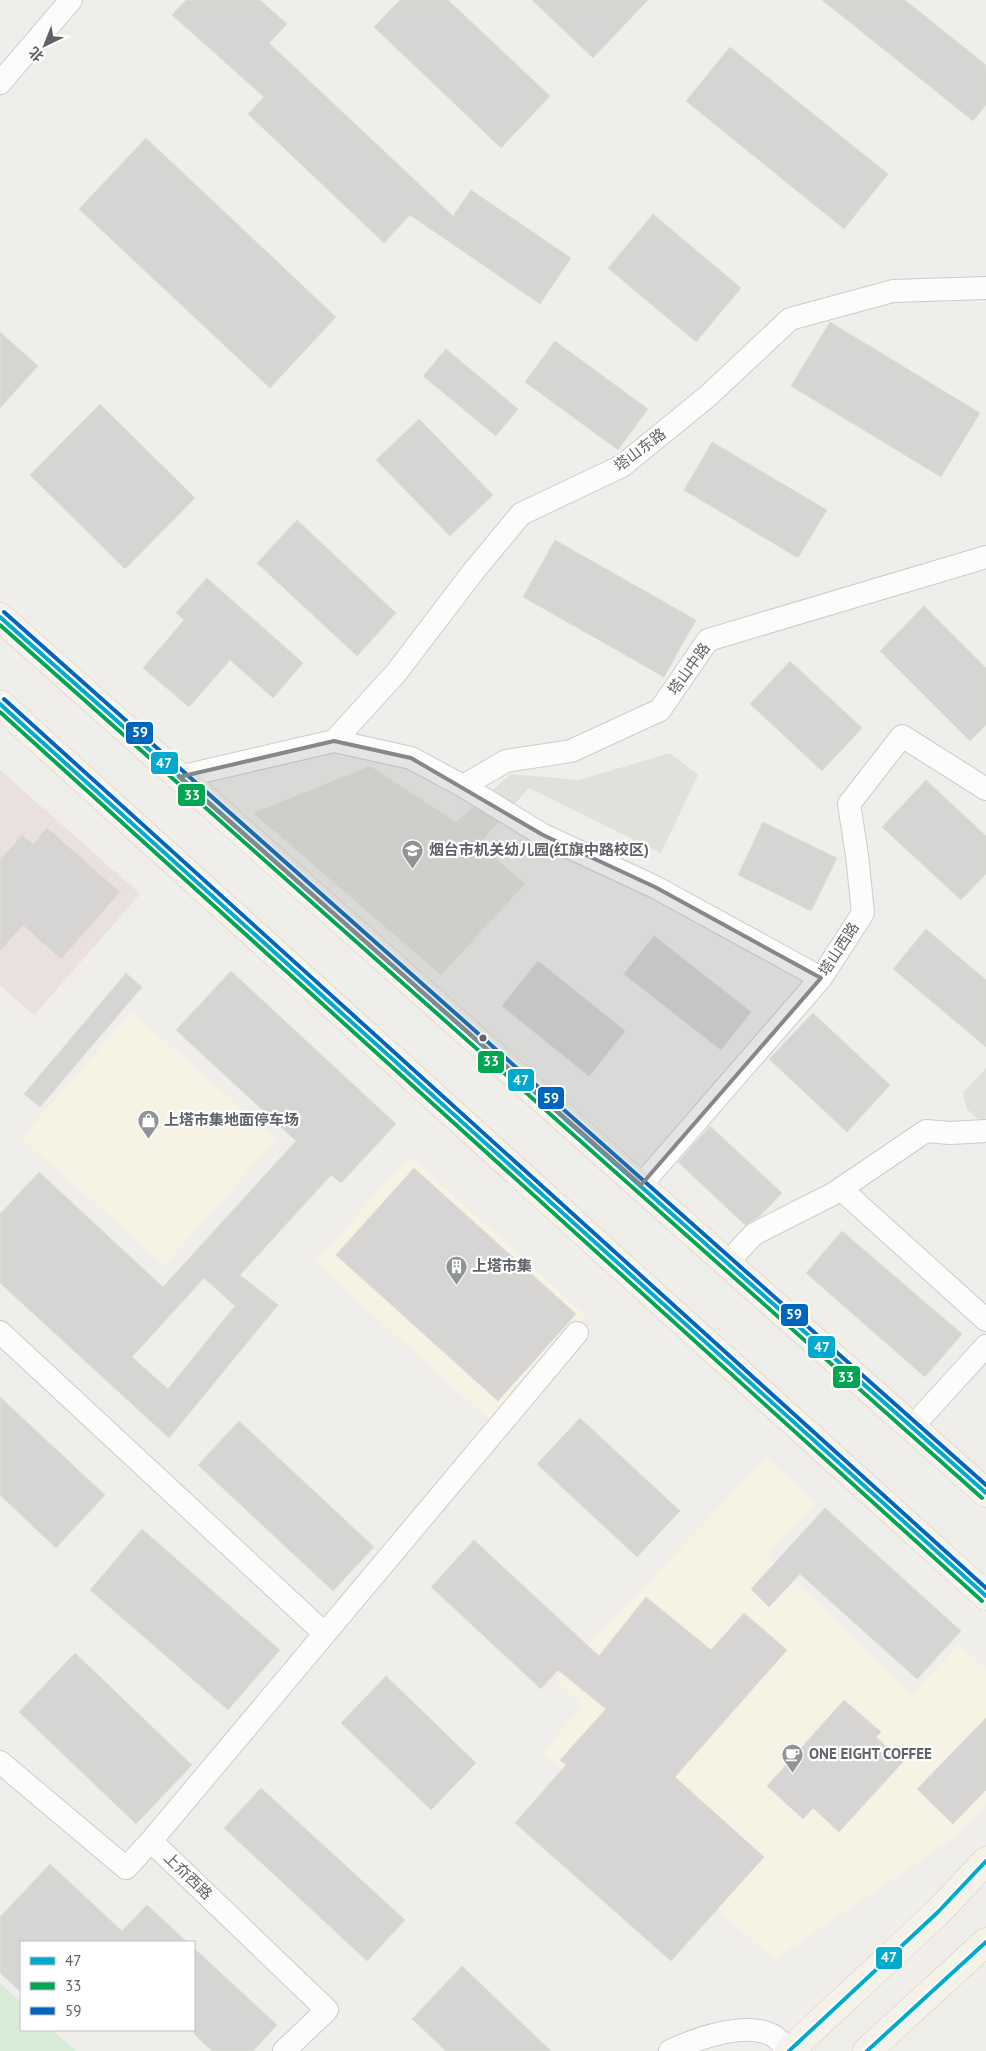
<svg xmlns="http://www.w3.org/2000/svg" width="986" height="2051" font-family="'PT Sans','Noto Sans SC',sans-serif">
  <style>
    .commercial { fill: #f7f3e4 }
    .education { fill: #e2e0da }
    .medical { fill: #eae0de }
    .green { fill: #d8ebd6 }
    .building { fill: #d6d5d3; stroke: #deddd9; fill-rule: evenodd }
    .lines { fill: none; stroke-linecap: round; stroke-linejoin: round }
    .minor-casing { stroke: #cbcccc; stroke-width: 24 }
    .primary-casing { stroke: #d7ceb8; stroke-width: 29 }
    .minor { stroke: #fdfcfc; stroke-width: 22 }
    .primary { stroke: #f4f2e9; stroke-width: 28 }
    .bus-1-casing { stroke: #fff; stroke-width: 8 }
    .bus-2-casing { stroke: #fff; stroke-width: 8 }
    .bus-3-casing { stroke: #fff; stroke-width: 8 }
    .bus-1 { stroke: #00a9ce; stroke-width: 4 }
    .bus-2 { stroke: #00a651; stroke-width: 4 }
    .bus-3 { stroke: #0065bd; stroke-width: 4 }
    .marked { fill: #84888a; fill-opacity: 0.2; stroke: #84888a; stroke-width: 4; stroke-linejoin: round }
    .bus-dot { fill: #5f6368; stroke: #fff; stroke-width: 2 }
    .labels { text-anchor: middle; stroke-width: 4.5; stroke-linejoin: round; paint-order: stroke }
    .street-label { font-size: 15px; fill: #5f6368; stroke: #fff }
    .poi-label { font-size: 15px; font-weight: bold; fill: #5f6368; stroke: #fff; text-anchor: start }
    .line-badge { stroke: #fff; stroke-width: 2 }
    .badge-label { font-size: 14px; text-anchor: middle; font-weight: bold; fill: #fff }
  </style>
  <rect width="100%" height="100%" fill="#efeeea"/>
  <path class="commercial" d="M 132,1012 L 276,1139 L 165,1265 L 21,1138 Z
    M 410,1157 L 586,1316 L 491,1421 L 315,1262 Z
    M 767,1458 L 816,1505 L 767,1555 L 912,1694 L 959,1645 L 986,1669 L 986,1803 L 956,1836 L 774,1960 L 542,1753 L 583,1706 L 555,1679 Z"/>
  <path class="education" d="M 670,753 L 698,775 L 661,853 L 529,788 L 479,844 L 525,884 L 441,975 L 253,813 L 370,766 L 456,822 L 511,774 L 579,780 Z
    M 986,1068 L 986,1124 L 984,1125 L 967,1109 L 963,1093 Z"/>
  <path class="medical" d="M 0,770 L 140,894 L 34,1015 L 0,985 Z"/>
  <path class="green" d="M 0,1983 L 21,2002 L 21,2030 L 52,2030 L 76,2051 L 0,2051 Z"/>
  <path class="building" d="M 186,0 L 260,0 L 287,24 L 269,43 L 453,216 L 471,190 L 571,258 L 540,304 L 410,215 L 384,243 L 248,114 L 264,97 L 172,15 Z
    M 400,0 L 448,0 L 550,96 L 501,148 L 374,27 Z
    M 532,0 L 648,0 L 593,58 Z
    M 822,0 L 905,0 L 986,65 L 986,105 L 973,121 Z
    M 730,47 L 888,174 L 844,229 L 686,101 Z
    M 146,138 L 336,317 L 270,388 L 79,209 Z
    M 653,214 L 741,288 L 696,342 L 608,268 Z
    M 830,322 L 980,413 L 941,477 L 791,386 Z
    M 0,332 L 38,366 L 0,408 Z
    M 555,341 L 648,409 L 618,450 L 525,382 Z
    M 446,349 L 518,409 L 496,436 L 423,376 Z
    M 100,404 L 195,498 L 125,569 L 30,475 Z
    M 419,419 L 493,495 L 450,536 L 376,460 Z
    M 712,442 L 827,510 L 798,558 L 684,490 Z
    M 297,520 L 396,613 L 357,656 L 257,563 Z
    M 555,540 L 696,620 L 664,677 L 523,597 Z
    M 207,578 L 303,663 L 273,698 L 230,660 L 189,707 L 143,668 L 184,620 L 176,613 Z
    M 924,606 L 986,668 L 986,725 L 970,741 L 880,651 Z
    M 790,661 L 862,728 L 822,771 L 750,704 Z
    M 926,780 L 986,836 L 986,874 L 961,900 L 882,827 Z
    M 763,822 L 837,858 L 811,911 L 738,875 Z
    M 47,828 L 120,892 L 61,959 L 23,925 L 0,951 L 0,860 L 22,835 L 33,844 Z
    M 926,929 L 986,980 L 986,1047 L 893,969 Z
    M 654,936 L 751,1012 L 721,1050 L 624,974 Z
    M 538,961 L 625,1031 L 589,1076 L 502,1006 Z
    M 231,971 L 396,1124 L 341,1183 L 331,1175 L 240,1275 L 278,1305 L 169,1438 L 0,1283 L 0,1214 L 39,1172 L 163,1287 L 296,1141 L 176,1030 ZM 204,1278 L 235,1306 L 168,1389 L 132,1357 Z
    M 126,973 L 142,987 L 40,1107 L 24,1094 Z
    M 813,1013 L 890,1085 L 847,1132 L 769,1059 Z
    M 710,1126 L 782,1193 L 760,1216 L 745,1225 L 678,1162 Z
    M 414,1168 L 576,1314 L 498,1401 L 336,1255 Z
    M 842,1231 L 962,1334 L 925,1377 L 806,1273 Z
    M 0,1397 L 105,1495 L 56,1548 L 0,1495 Z
    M 580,1418 L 680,1511 L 637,1557 L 537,1464 Z
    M 239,1421 L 374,1547 L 333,1591 L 198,1465 Z
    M 825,1508 L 961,1631 L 917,1679 L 800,1574 L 769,1607 L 751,1589 Z
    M 142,1529 L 280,1650 L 228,1710 L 90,1590 Z
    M 474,1540 L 599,1656 L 646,1597 L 711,1650 L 744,1613 L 787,1650 L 675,1777 L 764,1857 L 671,1961 L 515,1823 L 566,1765 L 560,1760 L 606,1709 L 558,1670 L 541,1689 L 431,1587 Z
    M 75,1653 L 192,1765 L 136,1824 L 19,1712 Z
    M 386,1676 L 476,1763 L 431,1810 L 341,1723 Z
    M 844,1700 L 881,1732 L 876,1737 L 903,1762 L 839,1832 L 813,1808 L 803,1819 L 767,1786 Z
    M 986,1718 L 986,1790 L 953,1824 L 917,1789 Z
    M 261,1788 L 405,1920 L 367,1961 L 224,1828 Z
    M 50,1864 L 122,1931 L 147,1905 L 187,1942 L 21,1942 L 21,1992 L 0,1973 L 0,1917 Z
    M 194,1948 L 277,2025 L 253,2051 L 212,2051 L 194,2034 Z
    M 462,1966 L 551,2051 L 446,2051 L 412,2019 Z"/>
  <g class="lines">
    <defs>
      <path id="minor" d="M 0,83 L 71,0
        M 334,741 L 396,673 L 473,572 L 521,514 L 622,466 L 708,396 L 790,319 L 893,291 L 986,288
        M 179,777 L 334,741 L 411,758 L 463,786 L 543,835 L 655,887 L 821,978
        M 463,786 L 506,761 L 571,751 L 660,710 L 708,640 L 986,557
        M 641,1185 L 821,978 L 863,913 L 857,855 L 849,804 L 902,736 L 986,789
        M 841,1189 L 986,1320
        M 727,1263 L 754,1234 L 833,1194 L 926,1131 L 950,1133 L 986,1131
        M 0,1332 L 325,1634
        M 912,1427 L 986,1346
        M 0,1762 L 126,1868 L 151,1841 L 327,2010 L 284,2051
        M 151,1841 L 577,1333
        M 670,2051 C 695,2039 745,2021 772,2035 C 778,2038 784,2046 789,2051"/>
      <path id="primary" d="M 0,617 L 986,1493
        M 0,704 L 986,1596
        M 789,2051 L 938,1912 L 986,1861
        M 867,2051 L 986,1942"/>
    </defs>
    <use href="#minor" class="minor-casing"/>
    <use href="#primary" class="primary-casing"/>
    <use href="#minor" class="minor"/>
    <use href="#primary" class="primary"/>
    <defs>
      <path id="bus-1" d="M 0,617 L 986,1493
        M 0,704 L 986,1596
        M 789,2051 L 938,1912 L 986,1861
        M 867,2051 L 986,1942"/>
      <path id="bus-2" d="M 0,625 L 982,1498
        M 0,712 L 982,1601"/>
      <path id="bus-3" d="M 4,612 L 986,1485
        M 4,699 L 986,1588"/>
    </defs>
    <use href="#bus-1" class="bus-1-casing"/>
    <use href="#bus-2" class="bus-2-casing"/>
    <use href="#bus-3" class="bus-3-casing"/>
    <use href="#bus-1" class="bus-1"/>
    <use href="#bus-2" class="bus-2"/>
    <use href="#bus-3" class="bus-3"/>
  </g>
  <path class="marked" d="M 334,741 L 411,758 L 543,835 L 655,887 L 821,978 L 641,1185 L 179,777 Z"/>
  <defs>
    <symbol id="school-pin" viewBox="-11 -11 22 30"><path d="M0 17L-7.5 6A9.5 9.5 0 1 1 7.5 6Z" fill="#919496" stroke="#fff"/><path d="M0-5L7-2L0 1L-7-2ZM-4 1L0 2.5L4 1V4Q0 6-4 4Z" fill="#fff"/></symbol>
    <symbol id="shop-pin" viewBox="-11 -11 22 30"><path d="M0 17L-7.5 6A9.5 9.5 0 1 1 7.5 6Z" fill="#919496" stroke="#fff"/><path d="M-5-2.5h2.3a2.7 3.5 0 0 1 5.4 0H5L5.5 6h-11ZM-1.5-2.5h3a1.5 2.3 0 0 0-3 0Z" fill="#fff"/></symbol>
    <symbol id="building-pin" viewBox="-11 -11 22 30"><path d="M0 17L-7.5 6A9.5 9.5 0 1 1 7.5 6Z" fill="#919496" stroke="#fff"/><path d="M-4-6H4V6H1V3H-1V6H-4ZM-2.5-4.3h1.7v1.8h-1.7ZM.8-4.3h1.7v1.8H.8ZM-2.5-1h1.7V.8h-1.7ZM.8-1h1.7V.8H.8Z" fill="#fff"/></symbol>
    <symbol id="cafe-pin" viewBox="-11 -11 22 30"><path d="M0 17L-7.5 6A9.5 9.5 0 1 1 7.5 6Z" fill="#919496" stroke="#fff"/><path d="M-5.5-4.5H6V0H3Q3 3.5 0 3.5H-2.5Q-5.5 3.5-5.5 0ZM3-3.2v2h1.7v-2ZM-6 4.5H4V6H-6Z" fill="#fff"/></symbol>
  </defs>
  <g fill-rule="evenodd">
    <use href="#school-pin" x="400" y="838" width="25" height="34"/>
    <use href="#shop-pin" x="136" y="1108" width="25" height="34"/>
    <use href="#building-pin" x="444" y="1254" width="25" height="34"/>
    <use href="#cafe-pin" x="780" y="1742" width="25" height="34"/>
  </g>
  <circle class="bus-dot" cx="483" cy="1038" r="4.5"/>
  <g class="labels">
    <g class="street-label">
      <text transform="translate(640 450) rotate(-37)" y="5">塔山东路</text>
      <text transform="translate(689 669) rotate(-54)" y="5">塔山中路</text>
      <text transform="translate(839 949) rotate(-57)" y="5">塔山西路</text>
      <text transform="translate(188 1876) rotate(44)" y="5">上夼西路</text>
    </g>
    <g class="poi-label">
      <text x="429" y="855">烟台市机关幼儿园(红旗中路校区)</text>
      <text x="164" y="1125">上塔市集地面停车场</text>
      <text x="472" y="1271">上塔市集</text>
      <text x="809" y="1759">ONE EIGHT COFFEE</text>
    </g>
  </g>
  <g class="line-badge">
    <rect x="125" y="721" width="29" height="24" rx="5" fill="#0065bd"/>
    <rect x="150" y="751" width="29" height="24" rx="5" fill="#00a9ce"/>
    <rect x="177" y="783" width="29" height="24" rx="5" fill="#00a651"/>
    <rect x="477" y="1050" width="28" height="24" rx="5" fill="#00a651"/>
    <rect x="507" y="1068" width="28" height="24" rx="5" fill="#00a9ce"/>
    <rect x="537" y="1086" width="28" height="24" rx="5" fill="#0065bd"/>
    <rect x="780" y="1303" width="29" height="24" rx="5" fill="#0065bd"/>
    <rect x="807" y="1335" width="29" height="24" rx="5" fill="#00a9ce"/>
    <rect x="832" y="1365" width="29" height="24" rx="5" fill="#00a651"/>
    <rect x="875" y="1946" width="28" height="24" rx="5" fill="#00a9ce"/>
  </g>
  <g class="badge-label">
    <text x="140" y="737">59</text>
    <text x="164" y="768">47</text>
    <text x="192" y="800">33</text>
    <text x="491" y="1066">33</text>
    <text x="521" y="1085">47</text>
    <text x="551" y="1103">59</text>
    <text x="794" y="1319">59</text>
    <text x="822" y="1352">47</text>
    <text x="846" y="1382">33</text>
    <text x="889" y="1962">47</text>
  </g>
  <rect x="20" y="1941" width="175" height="90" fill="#ffffff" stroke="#bfc1c3"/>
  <rect x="30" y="1957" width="25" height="8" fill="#00a9ce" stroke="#bfc1c3"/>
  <text x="65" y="1966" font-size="15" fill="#5f6368">47</text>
  <rect x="30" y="1982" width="25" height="8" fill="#00a651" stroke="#bfc1c3"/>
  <text x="65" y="1991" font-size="15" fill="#5f6368">33</text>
  <rect x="30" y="2007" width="25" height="8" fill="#0065bd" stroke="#bfc1c3"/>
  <text x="65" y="2016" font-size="15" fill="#5f6368">59</text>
  <g transform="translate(45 45) rotate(223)" stroke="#ffffff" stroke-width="4" paint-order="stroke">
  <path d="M0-4L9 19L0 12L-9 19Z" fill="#5f6368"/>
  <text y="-8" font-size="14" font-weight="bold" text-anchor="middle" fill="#5f6368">北</text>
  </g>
</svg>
